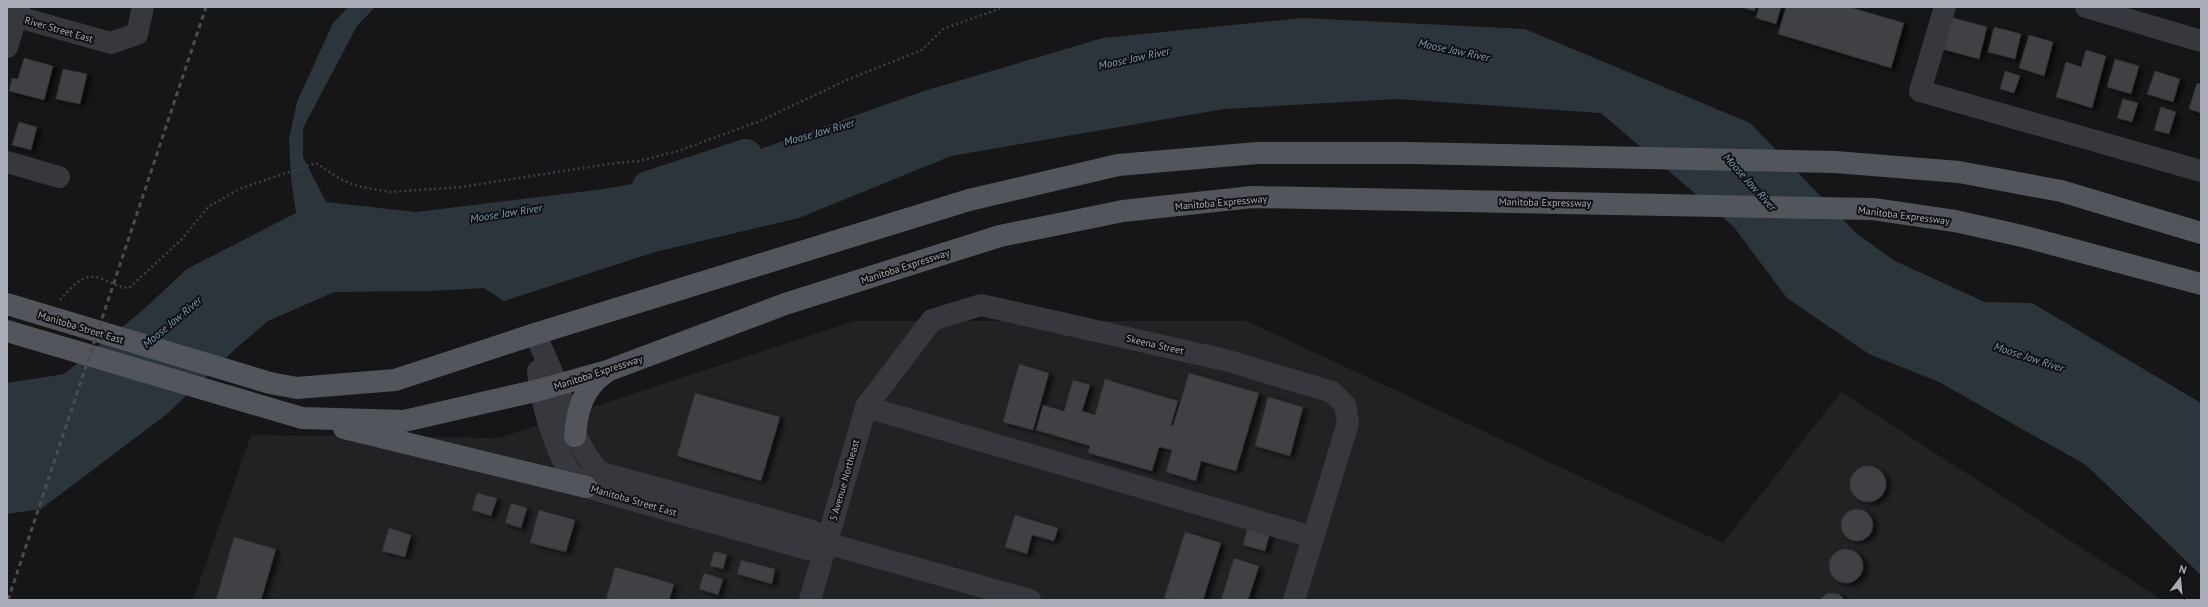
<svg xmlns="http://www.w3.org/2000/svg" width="2208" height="607" font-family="'PT Sans',sans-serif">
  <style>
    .built { fill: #222225 }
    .water { fill: #2c353c }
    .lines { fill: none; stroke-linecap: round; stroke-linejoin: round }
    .river { stroke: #2c353c; stroke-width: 32 }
    .building { fill: #404145; stroke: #303034; filter: url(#shadow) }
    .path { stroke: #3d3f44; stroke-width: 2.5; stroke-dasharray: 2 3; stroke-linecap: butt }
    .minor { stroke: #37383d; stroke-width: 22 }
    .major { stroke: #53555c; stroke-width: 22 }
    .rail { stroke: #4a4c52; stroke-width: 3; stroke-dasharray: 5 4; stroke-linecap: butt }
    .labels { text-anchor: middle; stroke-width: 4; stroke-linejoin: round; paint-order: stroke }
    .street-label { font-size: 10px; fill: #a8adb8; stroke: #111113 }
    .water-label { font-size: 11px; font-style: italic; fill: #7f9bb3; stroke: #111113 }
  </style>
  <defs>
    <filter id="shadow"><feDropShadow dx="4.5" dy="2.5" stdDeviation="2" flood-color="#0009"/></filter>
  </defs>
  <rect width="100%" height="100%" fill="#161618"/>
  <path class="built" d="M 854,321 L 1247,321 L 1723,543 L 1841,392 L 2162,600 L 193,600 L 251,435 L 499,438 Z"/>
  <path class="water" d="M 348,7 L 375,7 L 357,26 L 303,128 L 303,157 L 326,202 L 416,212 L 604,189 L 693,173 L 924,91 L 1103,38 L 1303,18 L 1525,29 L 1750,123 L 1857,234 L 1895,261 L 1985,302 L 2032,303 L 2201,403 L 2201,575 L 2086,465 L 1939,382 L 1869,354 L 1787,298 L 1733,226 L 1601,113 L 1397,99 L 1224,109 L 951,156 L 799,218 L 655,252 L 504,301 L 484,288 L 432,291 L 334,292 L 268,321 L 233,351 L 167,414 L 41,509 L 7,514 L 7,383 L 64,374 L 143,310 L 187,269 L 296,213 L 291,178 L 289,139 L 297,102 L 333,23 Z"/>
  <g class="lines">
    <path class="river" d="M 648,187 L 746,155"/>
  </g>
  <path class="building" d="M 1741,7 L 1756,7 L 1754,11 Z
    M 1759,7 L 1781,7 L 1776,24 L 1756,18 Z
    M 1786,7 L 1849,7 L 1904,23 L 1891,68 L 1778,34 Z
    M 1950,17 L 1987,27 L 1979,59 L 1942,49 Z
    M 1994,27 L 2021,34 L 2015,59 L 1988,52 Z
    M 2029,35 L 2053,42 L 2044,76 L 2019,68 Z
    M 2086,50 L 2106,56 L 2092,108 L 2056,97 L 2066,62 L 2081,67 Z
    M 24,58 L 53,66 L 44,100 L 9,91 L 12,78 L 18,79 Z
    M 2115,59 L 2139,66 L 2131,94 L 2107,87 Z
    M 63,69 L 87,74 L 80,104 L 56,99 Z
    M 2005,71 L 2020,76 L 2014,93 L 2000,89 Z
    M 2155,71 L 2180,79 L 2173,102 L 2147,94 Z
    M 2197,83 L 2201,84 L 2201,113 L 2189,109 Z
    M 2123,99 L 2138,103 L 2132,122 L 2117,118 Z
    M 2161,107 L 2176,112 L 2169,134 L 2154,130 Z
    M 19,122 L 37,127 L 31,150 L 12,145 Z
    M 1019,364 L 1049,373 L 1033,430 L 1003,422 Z
    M 1189,373 L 1259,393 L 1236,471 L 1201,461 L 1196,481 L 1166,472 L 1172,450 L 1159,447 L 1152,471 L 1088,453 L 1090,446 L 1036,430 L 1043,405 L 1064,411 L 1073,380 L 1090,385 L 1082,411 L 1095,415 L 1105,379 L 1178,401 L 1171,425 L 1173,426 Z
    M 695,393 L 780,417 L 761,481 L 677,456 Z
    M 1268,397 L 1303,407 L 1290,456 L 1255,446 Z
    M1850 484a18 18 0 1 1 36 0a18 18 0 1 1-36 0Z
    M 477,493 L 497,498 L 491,516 L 472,510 Z
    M 511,503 L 527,508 L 521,528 L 505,523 Z
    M1841 525a16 16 0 1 1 32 0a16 16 0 1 1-32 0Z
    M 539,510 L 575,520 L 566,552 L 530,543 Z
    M 1015,515 L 1058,528 L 1054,541 L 1032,535 L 1027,554 L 1005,547 Z
    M 1250,519 L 1272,525 L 1265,551 L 1243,545 Z
    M 389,528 L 411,535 L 405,557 L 382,551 Z
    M 1185,532 L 1221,543 L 1203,600 L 1164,599 Z
    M 234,537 L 276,549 L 261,600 L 216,600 Z
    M1829 566a17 17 0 1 1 34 0a17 17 0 1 1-34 0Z
    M 714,551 L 727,555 L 723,569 L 710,566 Z
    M 1234,558 L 1259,566 L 1248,600 L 1221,600 Z
    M 741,560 L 775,569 L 772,584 L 737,574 Z
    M 615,567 L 674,584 L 669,600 L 606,600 Z
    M 704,573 L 723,579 L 718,595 L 699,589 Z
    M 1828,593 L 1839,594 L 1845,600 L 1819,600 Z"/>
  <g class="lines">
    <path class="path" d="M 60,300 C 71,288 83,271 102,279 C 112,283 119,287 129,288 L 182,239 L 208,207 L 239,189 L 316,163 L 340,179 L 357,186 L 390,192 L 461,187 L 615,163 L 639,161 L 678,151 L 760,121 L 849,79 L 922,50 L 943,29 L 1004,7"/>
    <path class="minor" d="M 1945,7 L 1920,91 L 2201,171
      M 2086,7 L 2201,41
      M 7,14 L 111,43 L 137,34 L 143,7
      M 7,47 L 19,7
      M 7,162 L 59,177
      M 535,334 C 543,351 551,368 557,386 C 570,418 575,444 599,472 L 813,531 L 826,543 L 1030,600
      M 538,371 C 540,399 554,448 570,472 C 574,477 580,482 586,487 L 807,549 L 826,543
      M 866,407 L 1312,537
      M 810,600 L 866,407 L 932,320 L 981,305 L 1225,360 L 1332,392 L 1345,405 L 1348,423 L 1294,600"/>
    <path class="major" d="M 7,304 L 270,383 L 297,388 L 395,380 L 535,334 L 969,200 L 1118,165 L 1257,153 L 1411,153 L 1835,162 L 1959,172 L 2061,191 L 2201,233
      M 7,331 L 302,418 L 404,421 L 539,390 L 607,371 L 785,304 L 1000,236 L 1123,211 L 1252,197 L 1873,209 L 1955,221 L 2022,236 L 2201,284
      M 344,428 L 586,487
      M 575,436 C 577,410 583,388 605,373"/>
    <path class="rail" d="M 8,600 L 206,7"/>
  </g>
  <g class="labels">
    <g class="street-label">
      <text transform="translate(59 29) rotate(16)" y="4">River Street East</text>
      <text transform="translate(1221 202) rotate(-5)" y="4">Manitoba Expressway</text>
      <text transform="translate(1545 202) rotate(1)" y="4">Manitoba Expressway</text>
      <text transform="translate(1904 215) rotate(7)" y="4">Manitoba Expressway</text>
      <text transform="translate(905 266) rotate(-18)" y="4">Manitoba Expressway</text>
      <text transform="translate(81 327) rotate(17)" y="4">Manitoba Street East</text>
      <text transform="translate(1155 344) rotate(13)" y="4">Skeena Street</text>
      <text transform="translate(598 372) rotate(-18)" y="4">Manitoba Expressway</text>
      <text transform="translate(844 480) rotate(-74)" y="4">5 Avenue Northeast</text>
      <text transform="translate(634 500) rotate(16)" y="4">Manitoba Street East</text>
    </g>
    <g class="water-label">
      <text transform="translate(1454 50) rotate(12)" y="4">Moose Jaw River</text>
      <text transform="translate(1134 58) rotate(-12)" y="4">Moose Jaw River</text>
      <text transform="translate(819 132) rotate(-16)" y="4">Moose Jaw River</text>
      <text transform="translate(1750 182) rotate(48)" y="4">Moose Jaw River</text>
      <text transform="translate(506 213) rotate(-9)" y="4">Moose Jaw River</text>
      <text transform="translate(172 322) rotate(-40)" y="4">Moose Jaw River</text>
      <text transform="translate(2029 357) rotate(18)" y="4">Moose Jaw River</text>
    </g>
  </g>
  <rect width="2208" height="607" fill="none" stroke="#a8adb8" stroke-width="16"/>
  <g transform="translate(2180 579) rotate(16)" stroke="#111113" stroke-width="3" paint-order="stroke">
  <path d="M0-3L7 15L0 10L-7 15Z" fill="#a8adb8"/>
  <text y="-6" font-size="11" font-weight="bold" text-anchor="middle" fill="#a8adb8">N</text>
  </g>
</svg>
